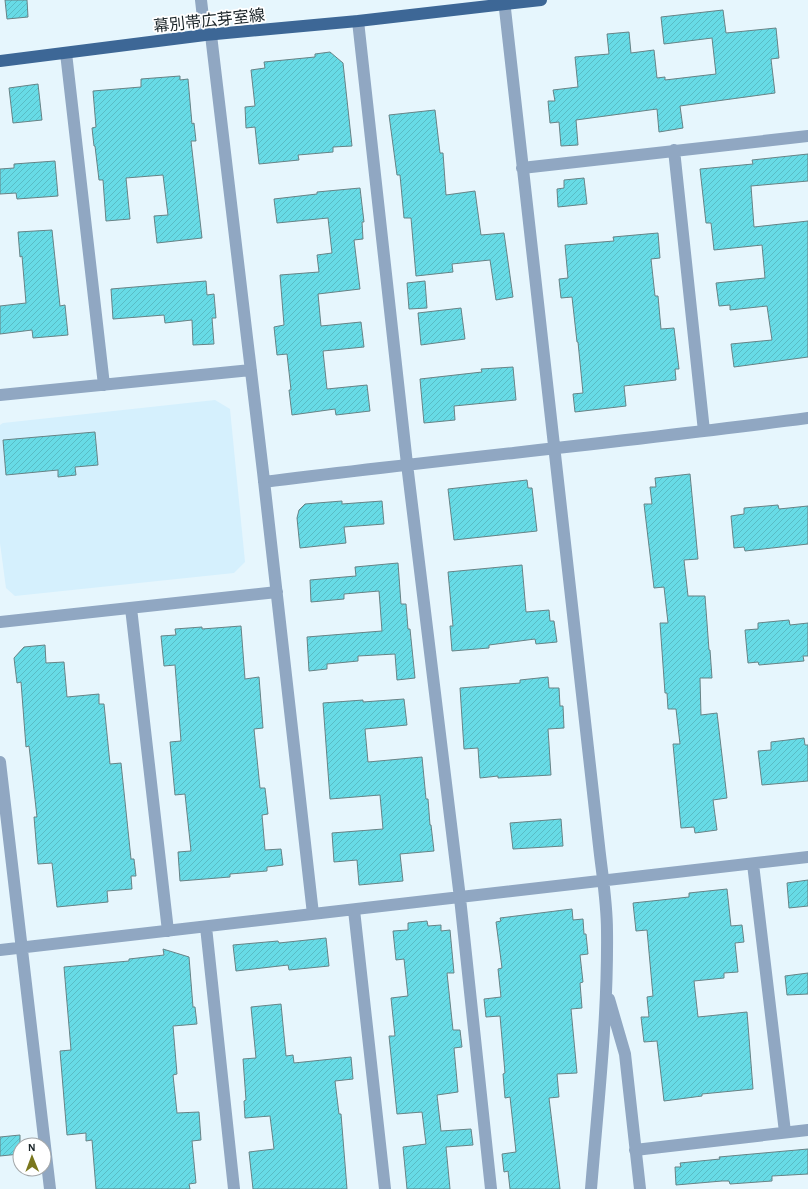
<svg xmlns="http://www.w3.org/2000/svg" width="808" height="1189" font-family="'Alegreya Sans','Noto Sans JP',sans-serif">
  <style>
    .built { fill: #d5f0fd }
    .building { fill: url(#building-hatch); stroke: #678386 }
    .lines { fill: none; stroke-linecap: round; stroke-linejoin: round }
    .street { stroke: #90a7c2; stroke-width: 12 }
    .primary { stroke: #3d6796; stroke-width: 12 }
    .labels { text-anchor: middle; stroke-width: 3.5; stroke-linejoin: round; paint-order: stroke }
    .street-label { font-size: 16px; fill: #1a2428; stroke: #fff }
  </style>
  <defs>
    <pattern id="building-hatch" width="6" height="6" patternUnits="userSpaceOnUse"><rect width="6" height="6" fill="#67dbe6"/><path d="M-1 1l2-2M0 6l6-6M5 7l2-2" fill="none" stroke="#59bcc5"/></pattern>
  </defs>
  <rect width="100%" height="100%" fill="#e6f6fd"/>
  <path class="built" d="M 215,400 L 230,409 L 245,562 L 234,573 L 15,596 L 6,588 L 0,543 L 0,425 L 3,423 Z"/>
  <path class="building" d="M 5,0 L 27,0 L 28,17 L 7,19 Z
    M 723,10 L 726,33 L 776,28 L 779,58 L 771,59 L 775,93 L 680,106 L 683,128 L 659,132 L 657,109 L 576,120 L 578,145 L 561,146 L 559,122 L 550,123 L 548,101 L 555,101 L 553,90 L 578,87 L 575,57 L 609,54 L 607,34 L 629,32 L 631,53 L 654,50 L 657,78 L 665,77 L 665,80 L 716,74 L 712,38 L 664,44 L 661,17 Z
    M 330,52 L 343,63 L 352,146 L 333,147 L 333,152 L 298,155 L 299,160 L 259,164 L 255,127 L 246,128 L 245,107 L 255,106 L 251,70 L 265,68 L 264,62 L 315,57 L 315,54 Z
    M 180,76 L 180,80 L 188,79 L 192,124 L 194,123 L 196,141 L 191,141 L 202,238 L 157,243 L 154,216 L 168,215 L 163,175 L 126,178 L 130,219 L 106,221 L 103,180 L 99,180 L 95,146 L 94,146 L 92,128 L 96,127 L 93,91 L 141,87 L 141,79 Z
    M 38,84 L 42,120 L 13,123 L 9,88 Z
    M 435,110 L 440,153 L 443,153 L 446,195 L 475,191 L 481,235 L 504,233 L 513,297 L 496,300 L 490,260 L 452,264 L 453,272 L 416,276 L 411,218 L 404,218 L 400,175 L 397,175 L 389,115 Z
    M 808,154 L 808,181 L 751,186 L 754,227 L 808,221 L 808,357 L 734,367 L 731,344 L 772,340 L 767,306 L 730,310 L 730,305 L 719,306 L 716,283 L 765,278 L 762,245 L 714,250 L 711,223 L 706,223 L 700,169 L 753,164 L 752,160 Z
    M 55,161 L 58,196 L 17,199 L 16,193 L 0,194 L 0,169 L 14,168 L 14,164 Z
    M 584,178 L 587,204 L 558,207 L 557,189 L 564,188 L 564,180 Z
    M 360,188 L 364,222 L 362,222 L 363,239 L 354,240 L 360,289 L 318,294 L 321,326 L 361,322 L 364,347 L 323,351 L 327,389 L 367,385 L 370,411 L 336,415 L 335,409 L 292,415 L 289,390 L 291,390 L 287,354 L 277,355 L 274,327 L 284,325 L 280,275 L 319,272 L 317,255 L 332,253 L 328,218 L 277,223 L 274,199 L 317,194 L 317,192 Z
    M 52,230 L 60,306 L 65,305 L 68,335 L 33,338 L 32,330 L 0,334 L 0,306 L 26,303 L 22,256 L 20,257 L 18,232 Z
    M 658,233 L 660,258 L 651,259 L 655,296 L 658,296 L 661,329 L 674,328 L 679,369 L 675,369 L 676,380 L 624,386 L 626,406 L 575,412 L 573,394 L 583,393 L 578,342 L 577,342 L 572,297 L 561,298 L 559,279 L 568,278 L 565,245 L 614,241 L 613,237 Z
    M 206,281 L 207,295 L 214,294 L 216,318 L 212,318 L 214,344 L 193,345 L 192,320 L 165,323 L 164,315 L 113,319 L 111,289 Z
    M 425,281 L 427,308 L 409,309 L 407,283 Z
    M 461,308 L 465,339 L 421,345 L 418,313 Z
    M 513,367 L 516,400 L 454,406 L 455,420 L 424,423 L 420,379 L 482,372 L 481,369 Z
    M 95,432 L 98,465 L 75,467 L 76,475 L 58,477 L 58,470 L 6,475 L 3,440 Z
    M 690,474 L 698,559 L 684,560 L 688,596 L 705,596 L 709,650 L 710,650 L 712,678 L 700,678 L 701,715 L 717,713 L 727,798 L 713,800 L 717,830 L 695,833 L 694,827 L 681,828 L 673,744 L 680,744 L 676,709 L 668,709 L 667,693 L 665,693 L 660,623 L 668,623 L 664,587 L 654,588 L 644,504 L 652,504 L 650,487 L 656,487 L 655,478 Z
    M 527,480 L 528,488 L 532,488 L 537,531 L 454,540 L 448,489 Z
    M 342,501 L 342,504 L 382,501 L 384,524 L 344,527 L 346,543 L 300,548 L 297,518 L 299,510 L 305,504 Z
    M 778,505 L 779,509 L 808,506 L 808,544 L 745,551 L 744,547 L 734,548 L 731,516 L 744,514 L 744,508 Z
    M 398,563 L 401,604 L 406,604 L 408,629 L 410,629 L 415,678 L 397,680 L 395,654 L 358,656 L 358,661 L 327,664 L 327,669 L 309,671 L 307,637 L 382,631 L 379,591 L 344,594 L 344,599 L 311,602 L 310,580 L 356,576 L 355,567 Z
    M 522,565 L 526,612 L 549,610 L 550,621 L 554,621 L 557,642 L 536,644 L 535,639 L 489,645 L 489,648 L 452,651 L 450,626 L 453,626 L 448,572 Z
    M 789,620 L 790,625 L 808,623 L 808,656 L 803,656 L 804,661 L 759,665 L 758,662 L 748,663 L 745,630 L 758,629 L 758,623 Z
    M 241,626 L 245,679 L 259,677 L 263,728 L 254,729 L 260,788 L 265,788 L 268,814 L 262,815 L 265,850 L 281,849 L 283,865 L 267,867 L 267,871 L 230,874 L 230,877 L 180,881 L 178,852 L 191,851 L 185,794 L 175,795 L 170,742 L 181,741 L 175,665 L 164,666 L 161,636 L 176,635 L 175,629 L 202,627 L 202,629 Z
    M 45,645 L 46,663 L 64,662 L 67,697 L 99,694 L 99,704 L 104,704 L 110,764 L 121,763 L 131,859 L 134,859 L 136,876 L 131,876 L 132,889 L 107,891 L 108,902 L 57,907 L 52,863 L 38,864 L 34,817 L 37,817 L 29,746 L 26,747 L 21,682 L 17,683 L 14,658 L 24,647 Z
    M 548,677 L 549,688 L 559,688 L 560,706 L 563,706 L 564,728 L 548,729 L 551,775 L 498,778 L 498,776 L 480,778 L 478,748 L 464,749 L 460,688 L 520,683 L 520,680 Z
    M 404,699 L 407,725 L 365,729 L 368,762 L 422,757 L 426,799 L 428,799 L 430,825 L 431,825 L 434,851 L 400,854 L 403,881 L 359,885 L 357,860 L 334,862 L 332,833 L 383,829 L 380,795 L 330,799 L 323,703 L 363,700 L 363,702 Z
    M 804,738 L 805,745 L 808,745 L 808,781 L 762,785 L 758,751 L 771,750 L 771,742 Z
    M 561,819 L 563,846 L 513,849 L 510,823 Z
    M 808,880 L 808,906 L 789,908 L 787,883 Z
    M 727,889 L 731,926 L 742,925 L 744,942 L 735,943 L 738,972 L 724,973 L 724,978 L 694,981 L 698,1017 L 747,1012 L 753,1089 L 702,1094 L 702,1096 L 664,1101 L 657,1041 L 644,1042 L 641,1017 L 649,1017 L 647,997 L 653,996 L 647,930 L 636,931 L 633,903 L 689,897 L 689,893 Z
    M 572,909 L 573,920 L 583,919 L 584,934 L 586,934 L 588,954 L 580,955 L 583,982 L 580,983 L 582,1008 L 571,1009 L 577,1073 L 557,1074 L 559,1097 L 549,1098 L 560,1189 L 510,1189 L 508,1171 L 504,1172 L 502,1154 L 516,1152 L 510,1097 L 505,1098 L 503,1074 L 505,1073 L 500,1016 L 486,1017 L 484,999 L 501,997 L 498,969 L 502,968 L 496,922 L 501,921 L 500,918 Z
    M 427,921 L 428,926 L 441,925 L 441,931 L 450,930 L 454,973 L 447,973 L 453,1030 L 460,1030 L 462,1047 L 454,1048 L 458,1092 L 437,1095 L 441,1131 L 471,1129 L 473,1145 L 446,1147 L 450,1189 L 407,1189 L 403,1147 L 426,1144 L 422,1112 L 397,1114 L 389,1036 L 395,1036 L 391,998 L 408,996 L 404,959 L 396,960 L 393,931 L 408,930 L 408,923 Z
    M 326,938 L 329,966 L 289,970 L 288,965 L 236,971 L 233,945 L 278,941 L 279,943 Z
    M 163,949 L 189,957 L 193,1007 L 195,1007 L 197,1024 L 173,1026 L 177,1074 L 173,1075 L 177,1113 L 199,1112 L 201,1140 L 192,1141 L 196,1183 L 189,1184 L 190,1189 L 96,1189 L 92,1140 L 86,1141 L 86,1133 L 67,1135 L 60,1051 L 71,1050 L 64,967 L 129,961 L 129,959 L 164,955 Z
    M 808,973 L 808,994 L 787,995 L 785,976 Z
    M 281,1004 L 286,1056 L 293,1055 L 294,1063 L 351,1057 L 353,1079 L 335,1081 L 339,1114 L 341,1114 L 347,1189 L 253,1189 L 249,1152 L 274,1149 L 270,1116 L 245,1118 L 244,1101 L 246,1100 L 243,1059 L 256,1058 L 251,1007 Z
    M 20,1135 L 20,1154 L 0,1156 L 0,1137 Z
    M 808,1149 L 808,1174 L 772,1176 L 772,1181 L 730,1184 L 729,1181 L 722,1181 L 676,1185 L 675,1167 L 681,1167 L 680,1163 L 720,1159 L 719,1157 Z"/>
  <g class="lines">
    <path class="street" d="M 201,0 L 205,35
      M 504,0 L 599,846 C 602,874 607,902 607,931 C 608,1017 598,1103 591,1189
      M 358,21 L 407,464 L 460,898 L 491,1189
      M 211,35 L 263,472 L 313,914
      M 66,53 L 104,385
      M 674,150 L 704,431
      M 522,168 L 808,136
      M 0,395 L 251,370
      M 264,482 C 445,459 627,442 808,418
      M 131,608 L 168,931
      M 0,622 L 277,592
      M 0,762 L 50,1189
      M 753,864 L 785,1132
      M 354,910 L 385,1189
      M 206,927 L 234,1189
      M 0,950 L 808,857
      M 609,999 L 625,1054 L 640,1189
      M 635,1150 L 808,1130"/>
    <path class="primary" d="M 0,61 L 205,35 L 358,21 L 541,0"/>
  </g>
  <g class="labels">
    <g class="street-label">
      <text transform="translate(209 20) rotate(-6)" y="6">幕別帯広芽室線</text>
    </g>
  </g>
  <g transform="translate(32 1157) rotate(359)"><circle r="19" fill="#ffffff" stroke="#a3a7a9"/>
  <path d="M0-3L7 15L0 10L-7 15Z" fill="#7a771d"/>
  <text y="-6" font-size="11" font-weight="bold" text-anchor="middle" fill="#1a2428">N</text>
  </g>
</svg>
